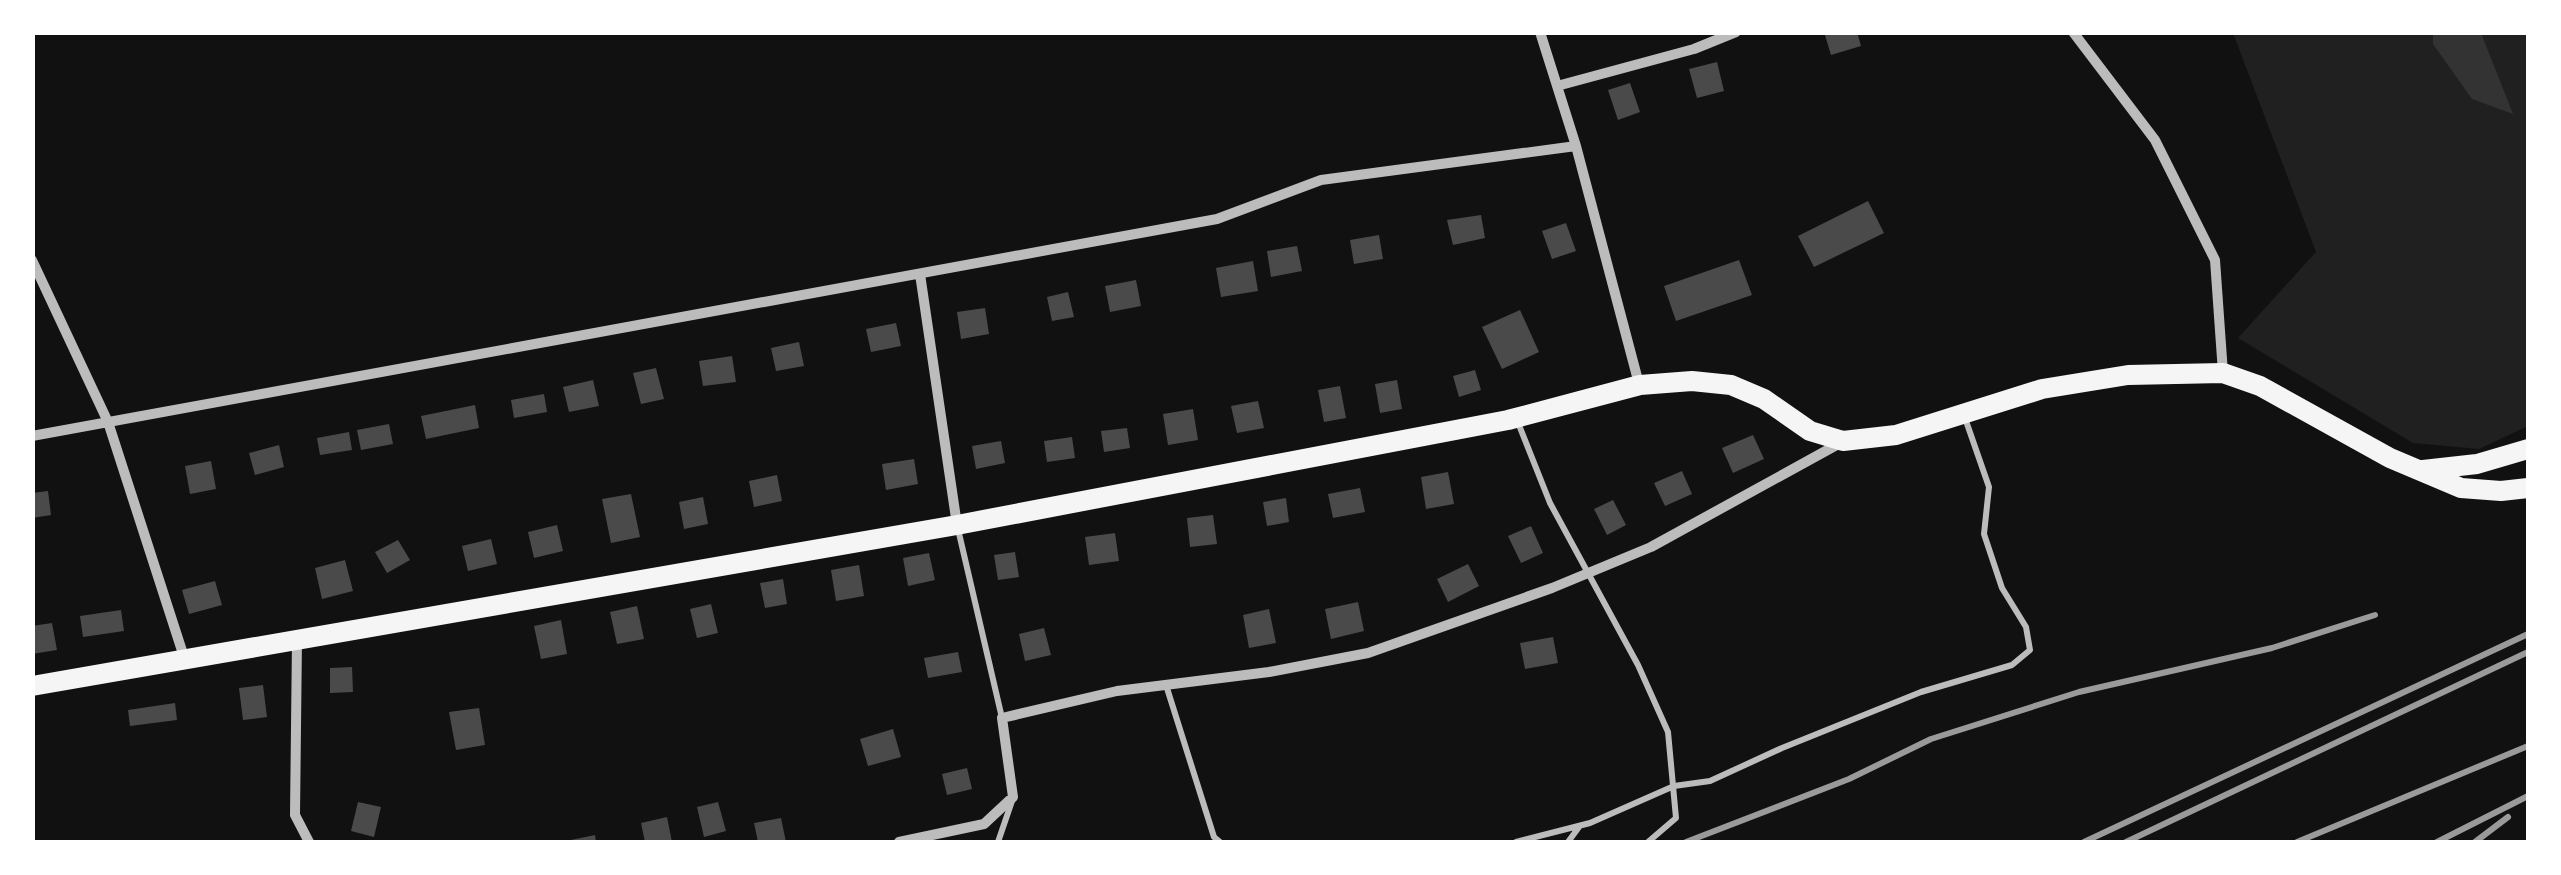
<svg xmlns="http://www.w3.org/2000/svg" width="2561" height="875" font-family="'Sofia Sans Condensed',sans-serif">
  <style>
    .green { fill: #202020 }
    .water { fill: #333 }
    .building { fill: #4a4a4a }
    .lines { fill: none; stroke-linecap: round; stroke-linejoin: round }
    .service { stroke: #bcbcbc; stroke-width: 6 }
    .minor { stroke: #bcbcbc; stroke-width: 10 }
    .primary { stroke: #f5f5f5; stroke-width: 20 }
    .rail { stroke: #9a9a9a; stroke-width: 6 }
  </style>
  <rect width="100%" height="100%" fill="#111"/>
  <path class="green" d="M 2233,33 L 2528,33 L 2528,426 L 2479,449 L 2413,443 L 2238,338 L 2316,252 Z"/>
  <path class="water" d="M 2433,33 L 2481,33 L 2513,114 L 2472,99 L 2433,44 Z"/>
  <path class="building" d="M 1824,32 L 1857,32 L 1861,46 L 1831,55 Z
    M 1717,62 L 1724,91 L 1697,98 L 1689,69 Z
    M 1630,83 L 1640,112 L 1618,120 L 1608,90 Z
    M 1868,201 L 1884,233 L 1814,267 L 1798,236 Z
    M 1481,215 L 1485,238 L 1453,245 L 1447,220 Z
    M 1566,223 L 1576,251 L 1552,259 L 1542,231 Z
    M 1379,235 L 1383,259 L 1354,264 L 1350,240 Z
    M 1297,246 L 1302,271 L 1271,277 L 1267,251 Z
    M 1739,260 L 1752,295 L 1676,321 L 1664,286 Z
    M 1253,261 L 1258,291 L 1221,297 L 1216,268 Z
    M 1136,280 L 1141,306 L 1110,312 L 1105,286 Z
    M 1068,292 L 1074,317 L 1052,321 L 1047,297 Z
    M 985,308 L 989,334 L 961,339 L 957,312 Z
    M 1520,310 L 1539,352 L 1502,369 L 1482,327 Z
    M 896,323 L 901,346 L 871,352 L 866,329 Z
    M 799,342 L 804,366 L 776,371 L 771,348 Z
    M 732,356 L 736,382 L 703,386 L 699,361 Z
    M 656,368 L 664,399 L 641,404 L 633,373 Z
    M 1475,370 L 1481,390 L 1459,397 L 1453,376 Z
    M 593,380 L 599,406 L 569,412 L 563,387 Z
    M 1397,380 L 1402,409 L 1380,413 L 1375,384 Z
    M 1340,386 L 1346,418 L 1324,422 L 1318,390 Z
    M 544,394 L 547,412 L 514,418 L 511,400 Z
    M 1258,401 L 1264,428 L 1237,433 L 1231,406 Z
    M 475,405 L 479,428 L 426,439 L 421,416 Z
    M 1193,409 L 1198,440 L 1168,445 L 1163,414 Z
    M 389,424 L 393,444 L 361,450 L 357,430 Z
    M 1127,428 L 1130,448 L 1104,452 L 1101,431 Z
    M 349,432 L 352,450 L 320,455 L 317,438 Z
    M 1753,435 L 1764,459 L 1733,473 L 1722,448 Z
    M 1072,437 L 1075,458 L 1047,462 L 1044,441 Z
    M 1001,441 L 1005,463 L 976,469 L 972,446 Z
    M 279,445 L 284,467 L 255,475 L 249,453 Z
    M 914,459 L 918,484 L 886,490 L 882,464 Z
    M 211,461 L 216,489 L 190,494 L 185,466 Z
    M 1682,471 L 1692,494 L 1665,506 L 1654,483 Z
    M 1448,472 L 1454,504 L 1426,509 L 1421,477 Z
    M 777,475 L 782,501 L 754,507 L 749,481 Z
    M 1360,488 L 1365,512 L 1333,518 L 1328,494 Z
    M 48,491 L 51,515 L 32,518 L 32,493 Z
    M 631,494 L 640,537 L 611,543 L 602,499 Z
    M 703,497 L 708,524 L 684,529 L 679,502 Z
    M 1286,498 L 1289,522 L 1267,526 L 1263,502 Z
    M 1613,500 L 1626,525 L 1607,535 L 1594,509 Z
    M 1213,515 L 1217,544 L 1190,547 L 1187,518 Z
    M 557,525 L 563,551 L 534,558 L 528,532 Z
    M 1531,526 L 1543,553 L 1521,563 L 1508,536 Z
    M 1115,533 L 1119,561 L 1089,565 L 1085,537 Z
    M 491,539 L 497,564 L 468,571 L 462,546 Z
    M 398,540 L 410,560 L 387,573 L 375,552 Z
    M 1015,552 L 1019,577 L 998,580 L 994,555 Z
    M 929,553 L 935,580 L 908,586 L 903,558 Z
    M 345,560 L 353,591 L 322,599 L 315,568 Z
    M 1468,564 L 1479,586 L 1448,602 L 1437,579 Z
    M 859,565 L 864,596 L 836,601 L 831,570 Z
    M 783,579 L 787,604 L 765,608 L 760,583 Z
    M 215,581 L 222,605 L 189,614 L 182,590 Z
    M 1358,602 L 1364,631 L 1331,639 L 1325,609 Z
    M 711,604 L 718,633 L 697,638 L 690,609 Z
    M 637,606 L 644,639 L 617,644 L 610,612 Z
    M 1269,609 L 1276,643 L 1249,648 L 1243,615 Z
    M 121,610 L 124,631 L 83,637 L 80,616 Z
    M 561,620 L 567,654 L 541,659 L 534,626 Z
    M 52,623 L 57,650 L 32,654 L 32,626 Z
    M 1044,628 L 1051,655 L 1025,661 L 1019,634 Z
    M 1553,637 L 1558,663 L 1525,669 L 1520,643 Z
    M 958,652 L 962,672 L 928,678 L 924,658 Z
    M 352,667 L 353,692 L 330,693 L 330,668 Z
    M 263,685 L 267,717 L 243,720 L 239,688 Z
    M 175,703 L 177,720 L 130,726 L 128,710 Z
    M 479,708 L 485,745 L 456,750 L 449,712 Z
    M 893,729 L 901,757 L 868,766 L 860,739 Z
    M 967,768 L 972,789 L 947,795 L 942,774 Z
    M 358,802 L 381,807 L 374,837 L 351,831 Z
    M 718,802 L 726,831 L 704,837 L 697,807 Z
    M 667,817 L 672,842 L 645,842 L 641,823 Z
    M 781,818 L 786,842 L 758,842 L 754,823 Z
    M 595,835 L 596,842 L 566,842 L 566,841 Z"/>
  <g class="lines">
    <path class="service" d="M 1517,420 L 1550,503 L 1638,665 L 1668,732 L 1676,818 L 1648,842
      M 958,529 L 1002,718
      M 1166,685 L 1214,837 L 1220,842
      M 998,842 L 1012,801
      M 1516,842 L 1590,823 L 1674,786 L 1710,781 L 1782,748 L 1921,692 L 2012,665 L 2030,650 L 2026,627 L 2002,588 L 1984,534 L 1989,487 L 1965,418
      M 1568,842 L 1579,827"/>
    <path class="minor" d="M 1540,32 L 1576,146 L 1639,384
      M 2073,32 L 2155,140 L 2215,260 L 2223,373
      M 1557,86 L 1694,49 L 1736,32
      M 32,260 L 108,422 L 184,657
      M 920,274 L 957,525
      M 32,436 L 1217,219 L 1321,180 L 1576,146
      M 297,639 L 295,815 L 309,842
      M 899,842 L 984,824 L 1013,797 L 1002,718 L 1117,691 L 1269,672 L 1368,653 L 1552,588 L 1651,547 L 1842,442"/>
    <path class="primary" d="M 2423,470 L 2477,464 L 2528,449
      M 32,686 L 957,525 L 1508,420 L 1640,385 L 1692,381 L 1731,385 L 1764,399 L 1810,431 L 1843,441 L 1896,435 L 2042,389 L 2128,375 L 2223,373 L 2260,386 L 2390,458 L 2461,488 L 2501,491 L 2528,488"/>
    <path class="rail" d="M 1686,842 L 1849,779 L 1931,739 L 2079,692 L 2272,648 L 2375,615
      M 2084,842 L 2528,634
      M 2126,842 L 2528,652
      M 2297,842 L 2528,746
      M 2437,842 L 2528,796
      M 2475,842 L 2508,817"/>
  </g>
  <rect width="2561" height="875" fill="none" stroke="#ffffff" stroke-width="70"/>
</svg>
